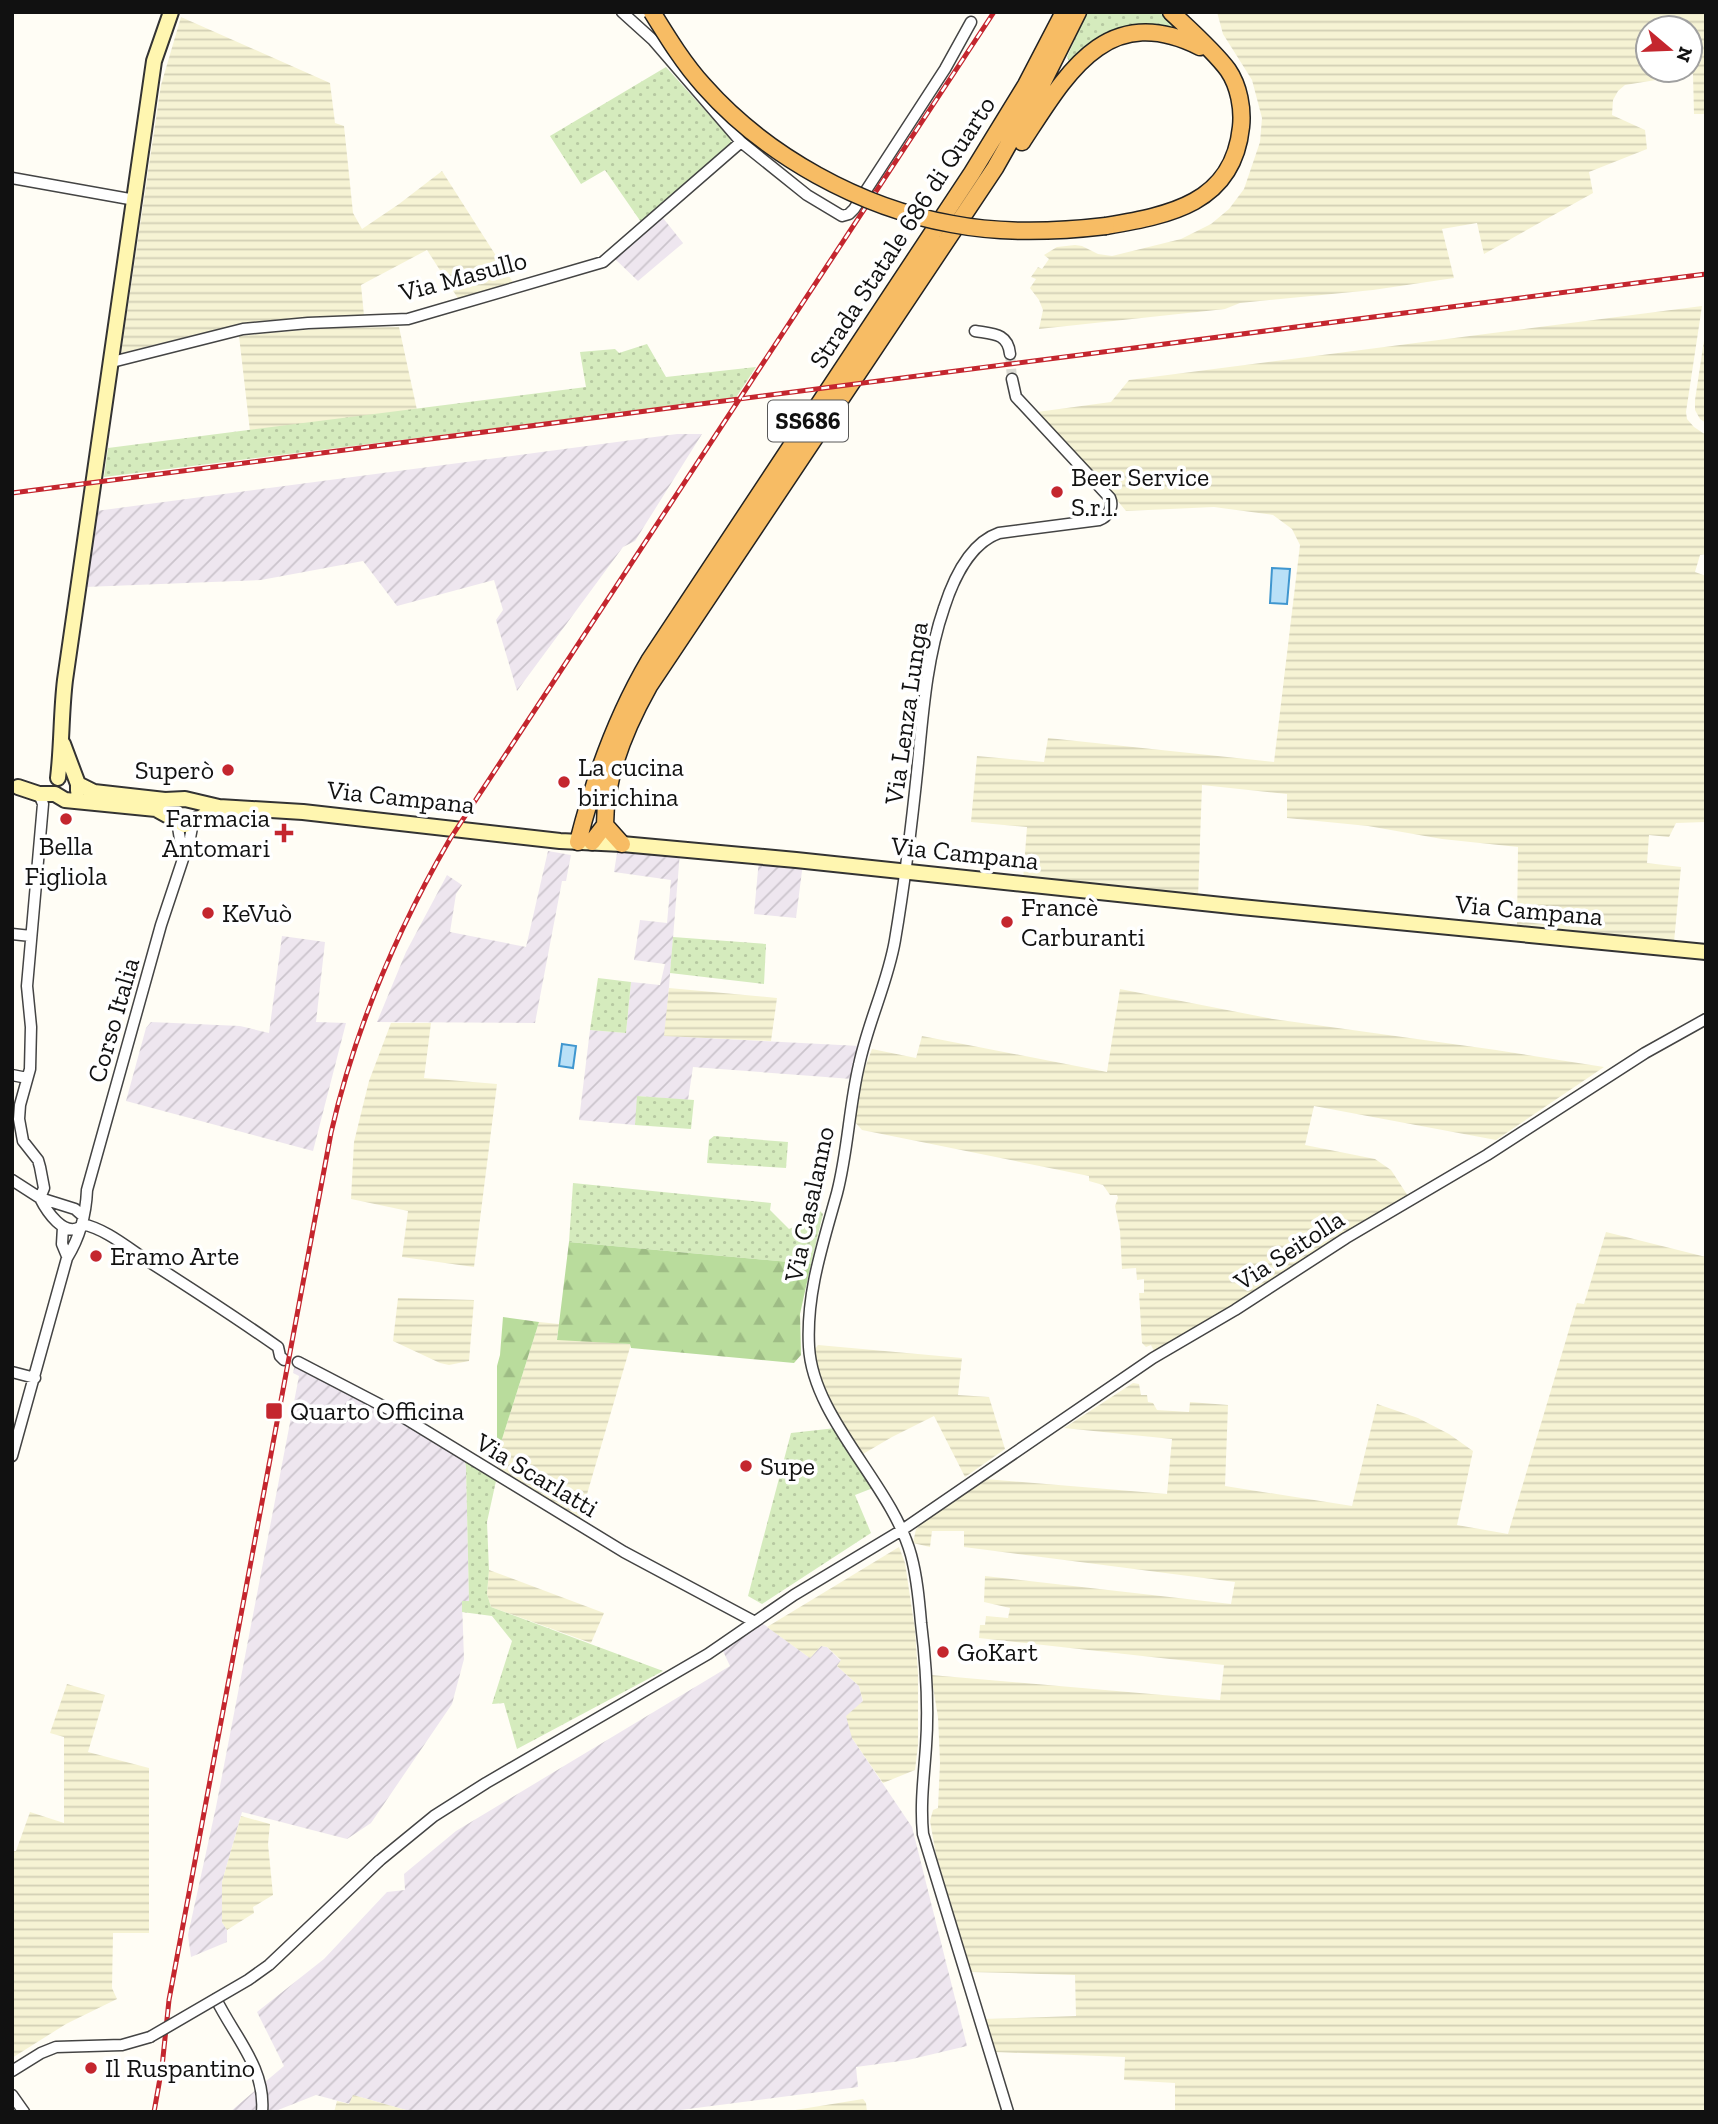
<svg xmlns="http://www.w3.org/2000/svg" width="1718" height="2124" font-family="'Zilla Slab',serif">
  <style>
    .industrial { fill: url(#industrial-furrows) }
    .farmland { fill: url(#farmland-rules); fill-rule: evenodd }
    .grass { fill: url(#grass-dots) }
    .forest { fill: url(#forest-firs) }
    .water { fill: #b9e0f7; stroke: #3f96cf; stroke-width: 2 }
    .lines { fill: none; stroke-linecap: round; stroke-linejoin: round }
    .minor-tunnel { stroke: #dbdad3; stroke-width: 10; stroke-dasharray: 10 5; stroke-linecap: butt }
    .minor-casing { stroke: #444; stroke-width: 13 }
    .secondary-casing { stroke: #333; stroke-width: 18 }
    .trunk-casing { stroke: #222; stroke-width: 19 }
    .minor { stroke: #fff; stroke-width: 10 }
    .secondary { stroke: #fff6b0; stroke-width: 14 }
    .trunk { stroke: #f7bc64; stroke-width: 16 }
    .rail-casing { stroke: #c4262e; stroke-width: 5 }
    .rail { stroke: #fff; stroke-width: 2.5; stroke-dasharray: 8; stroke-linecap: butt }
    .minor-bridge-casing { stroke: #444; stroke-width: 13; stroke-linecap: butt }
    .trunk-bridge-casing { stroke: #222; stroke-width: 19; stroke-linecap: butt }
    .minor-bridge { stroke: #fff; stroke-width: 10 }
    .trunk-bridge { stroke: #f7bc64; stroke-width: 16 }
    .poi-dot { fill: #c4262e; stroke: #fff; stroke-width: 2.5 }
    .labels { text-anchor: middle; stroke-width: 7; stroke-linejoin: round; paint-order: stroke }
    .shield { fill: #fff; stroke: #585858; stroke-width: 2 }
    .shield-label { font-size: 24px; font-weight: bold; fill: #111 }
    .street-label { font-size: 26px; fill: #111; stroke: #fff }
    .poi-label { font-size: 26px; fill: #111; stroke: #fff; text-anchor: start }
  </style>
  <defs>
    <pattern id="industrial-furrows" width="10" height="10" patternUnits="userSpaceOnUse" patternTransform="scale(1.75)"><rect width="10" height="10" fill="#eee6ef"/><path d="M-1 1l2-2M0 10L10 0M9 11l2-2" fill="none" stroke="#cbc4cc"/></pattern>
    <pattern id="farmland-rules" width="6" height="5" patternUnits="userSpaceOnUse" patternTransform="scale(1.75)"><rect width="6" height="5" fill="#f6f3d4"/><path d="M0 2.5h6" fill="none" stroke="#d2cfb5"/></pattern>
    <pattern id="grass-dots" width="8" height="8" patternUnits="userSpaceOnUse" patternTransform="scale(1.75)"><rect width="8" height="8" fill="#d5ebbd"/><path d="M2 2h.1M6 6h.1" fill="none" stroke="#b6c8a1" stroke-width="1.8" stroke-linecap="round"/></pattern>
    <pattern id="forest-firs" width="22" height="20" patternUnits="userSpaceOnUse" patternTransform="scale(1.75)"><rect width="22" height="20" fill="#b9dc9c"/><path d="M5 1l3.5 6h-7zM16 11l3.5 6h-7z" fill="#9ebc85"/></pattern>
  </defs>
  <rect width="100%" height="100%" fill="#fffdf5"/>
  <path class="industrial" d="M 663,218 L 683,243 L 638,281 L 615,259 Z
    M 677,434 L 702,434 L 635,541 L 623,547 L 517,691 L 496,620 L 503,610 L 494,580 L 397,606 L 363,561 L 261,580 L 85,587 L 96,511 Z
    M 618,847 L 680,852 L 665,1036 L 860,1046 L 852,1079 L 693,1067 L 688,1100 L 638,1096 L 635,1125 L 579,1120 L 590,1030 L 626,1033 L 631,982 L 660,985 L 665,964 L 634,960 L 640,920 L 667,923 L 671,880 L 614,872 Z
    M 548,851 L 571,855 L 566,881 L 562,881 L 535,1023 L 377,1022 L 406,952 L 447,875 L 462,885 L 456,894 L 450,932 L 526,947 Z
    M 759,859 L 803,863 L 796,918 L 754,914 Z
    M 282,936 L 325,942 L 316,1022 L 346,1023 L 313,1151 L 126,1101 L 146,1028 L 151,1022 L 240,1026 L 269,1033 Z
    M 297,1356 L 365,1393 L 378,1409 L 464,1459 L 466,1466 L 469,1601 L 462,1602 L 464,1659 L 452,1704 L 371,1823 L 347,1839 L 242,1812 L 222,1882 L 222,1922 L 227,1930 L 227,1942 L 191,1957 L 188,1935 L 216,1807 L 299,1376 L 293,1373 Z
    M 762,1623 L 810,1658 L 821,1646 L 827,1647 L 841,1661 L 837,1666 L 859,1686 L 863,1702 L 852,1738 L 912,1827 L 967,2046 L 908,2060 L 856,2067 L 858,2087 L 665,2112 L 413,2112 L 353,2095 L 350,2104 L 316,2095 L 273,2112 L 230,2112 L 284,2066 L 257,2012 L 324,1959 L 387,1892 L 405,1890 L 404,1874 L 456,1831 L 730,1666 L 723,1651 Z"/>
  <path class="farmland" d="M 1217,12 L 1706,12 L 1706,120 L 1705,114 L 1694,114 L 1693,74 L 1625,85 L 1618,91 L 1613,100 L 1612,115 L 1645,130 L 1647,149 L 1589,172 L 1593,193 L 1484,254 L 1477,223 L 1442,229 L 1454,278 L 1373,290 L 1240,303 L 1225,309 L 1039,329 L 1043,310 L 1039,300 L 1030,288 L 1036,279 L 1031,277 L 1038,267 L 1042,269 L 1049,259 L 1044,255 L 1057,247 L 1075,245 L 1082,246 L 1098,254 L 1112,256 L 1181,239 L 1211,224 L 1229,209 L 1244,189 L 1260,142 L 1262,118 L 1252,80 L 1223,34 ZM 1648,28 L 1690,28 L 1690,70 L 1648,70 Z
    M 181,17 L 330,83 L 335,123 L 344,126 L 353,213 L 362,229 L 399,204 L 442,171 L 514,284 L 459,300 L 427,250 L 361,285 L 364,316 L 305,317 L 243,323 L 121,353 L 161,85 Z
    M 1702,306 L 1686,412 L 1687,419 L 1694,427 L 1706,435 L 1706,554 L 1700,555 L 1695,572 L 1706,576 L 1706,822 L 1676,823 L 1669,837 L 1649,835 L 1647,863 L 1681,867 L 1674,942 L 1529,930 L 1529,926 L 1517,925 L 1518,847 L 1442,839 L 1368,826 L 1287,818 L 1287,794 L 1202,785 L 1198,898 L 1023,880 L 1027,827 L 971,822 L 977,756 L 1044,762 L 1048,738 L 1274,762 L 1300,545 L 1292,529 L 1273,515 L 1214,507 L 1126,511 L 1096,475 L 1037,412 L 1111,402 L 1129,380 Z
    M 399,327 L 417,410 L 250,431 L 239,336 L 326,328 Z
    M 1706,327 L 1706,423 L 1700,419 L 1695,410 L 1695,400 Z
    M 669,988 L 777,998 L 771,1041 L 664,1036 Z
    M 1120,989 L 1273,1019 L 1496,1050 L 1604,1067 L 1496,1140 L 1314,1106 L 1305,1145 L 1375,1159 L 1391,1170 L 1408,1196 L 1155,1353 L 1151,1345 L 1146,1347 L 1142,1343 L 1139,1293 L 1144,1293 L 1144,1279 L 1137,1280 L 1136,1268 L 1122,1269 L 1120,1231 L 1115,1206 L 1118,1198 L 1117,1195 L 1110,1195 L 1103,1185 L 1089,1181 L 1089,1176 L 862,1130 L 854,1121 L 864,1070 L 872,1049 L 916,1058 L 922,1036 L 1107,1072 Z
    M 391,1023 L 431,1023 L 424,1078 L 497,1084 L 474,1267 L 402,1257 L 408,1211 L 351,1199 L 354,1142 L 369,1081 Z
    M 1606,1232 L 1706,1257 L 1706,2112 L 1175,2112 L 1175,2083 L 1124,2080 L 1125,2057 L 995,2052 L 984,2019 L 1076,2016 L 1075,1975 L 971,1972 L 936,1855 L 930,1821 L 933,1810 L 938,1808 L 940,1762 L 938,1717 L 931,1675 L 1220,1700 L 1224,1665 L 979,1638 L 980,1625 L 985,1625 L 986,1616 L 1008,1618 L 1010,1608 L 984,1602 L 985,1576 L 1231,1604 L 1235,1582 L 964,1547 L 964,1531 L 932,1531 L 930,1547 L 913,1543 L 916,1529 L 924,1521 L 986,1479 L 1167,1494 L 1172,1439 L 1064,1428 L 1133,1383 L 1139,1384 L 1141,1395 L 1147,1395 L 1148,1402 L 1153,1403 L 1157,1410 L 1189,1412 L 1190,1402 L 1228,1405 L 1225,1486 L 1352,1506 L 1377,1404 L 1418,1418 L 1449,1434 L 1473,1451 L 1457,1525 L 1508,1534 L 1577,1303 L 1584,1304 Z
    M 398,1298 L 474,1300 L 469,1361 L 449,1365 L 440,1363 L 393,1341 Z
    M 539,1322 L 559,1324 L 557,1339 L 631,1344 L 580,1518 L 499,1469 L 497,1455 Z
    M 818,1345 L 962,1358 L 958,1395 L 989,1397 L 1005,1449 L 965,1477 L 934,1416 L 892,1437 L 863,1454 L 829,1402 L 817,1372 L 814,1350 Z
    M 899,1547 L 905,1563 L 915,1630 L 918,1674 L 918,1745 L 915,1770 L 883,1783 L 852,1738 L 846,1716 L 863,1701 L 859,1686 L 837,1666 L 841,1660 L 827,1647 L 821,1646 L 810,1658 L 767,1627 Z
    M 489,1570 L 604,1613 L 591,1643 L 491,1607 L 487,1594 Z
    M 67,1684 L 105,1695 L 88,1752 L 149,1768 L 149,1933 L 113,1933 L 112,1988 L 117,1999 L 66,2024 L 12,2058 L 12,1851 L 16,1851 L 30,1812 L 64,1823 L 64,1737 L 50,1733 Z
    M 241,1816 L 270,1824 L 268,1844 L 273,1895 L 253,1907 L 254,1913 L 227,1930 L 222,1922 L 222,1882 Z
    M 353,2095 L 413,2112 L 334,2112 L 337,2101 L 349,2104 Z
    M 863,2099 L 866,2103 L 867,2112 L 783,2112 Z"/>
  <path class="grass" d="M 1087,12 L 1165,12 L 1179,29 C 1170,29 1161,25 1152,25 C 1119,24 1093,38 1071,61 L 1069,61 L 1067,57 Z
    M 666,67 L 729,137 L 732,144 L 641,222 L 605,170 L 581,184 L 550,136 Z
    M 647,344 L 666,377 L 756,367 L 737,396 L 732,399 L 104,477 L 108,448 L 586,387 L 580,352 L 615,349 L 619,353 Z
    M 673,937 L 766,944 L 764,984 L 670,973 Z
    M 598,978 L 631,982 L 626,1033 L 590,1030 Z
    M 637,1096 L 694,1100 L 691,1129 L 635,1125 Z
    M 714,1136 L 788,1142 L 786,1168 L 707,1163 L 709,1140 Z
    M 573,1183 L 771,1203 L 770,1210 L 789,1229 L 807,1221 L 808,1208 L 819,1210 L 823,1214 L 811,1264 L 569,1242 Z
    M 836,1428 L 873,1488 L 855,1495 L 871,1533 L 762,1604 L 748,1596 L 791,1433 Z
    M 464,1459 L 496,1481 L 487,1522 L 489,1570 L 487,1594 L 491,1607 L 663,1671 L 517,1749 L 504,1703 L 492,1704 L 512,1641 L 492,1616 L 462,1612 L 462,1601 L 469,1601 L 466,1466 Z"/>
  <path class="forest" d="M 569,1242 L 811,1264 L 800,1314 L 801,1355 L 794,1363 L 631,1348 L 630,1344 L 557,1340 Z
    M 503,1317 L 539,1322 L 497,1455 L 497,1366 L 500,1355 Z"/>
  <path class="water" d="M 1272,568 L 1290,569 L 1287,604 L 1270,603 Z
    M 562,1044 L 576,1046 L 573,1068 L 559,1066 Z"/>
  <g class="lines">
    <path class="minor-tunnel" d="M 1010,354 L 1012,379"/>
    <defs>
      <path id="minor" d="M 622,12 L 653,40 L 741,142 L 807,195 L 842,216 L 849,214 L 854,209 L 945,69 L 971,22
        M 12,178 L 135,200
        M 975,331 C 993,334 1008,333 1010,354
        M 112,362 L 243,329 L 308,323 L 408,319 L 603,262 L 741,142
        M 39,794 L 43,804 L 27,986 L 31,1027 L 30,1069 L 20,1105 L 19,1119 L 23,1141 L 38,1160 L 40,1167 L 44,1188 L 40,1198
        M 177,821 L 183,858
        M 12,934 L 31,936
        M 12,1075 L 27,1078
        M 12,1180 L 40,1198 L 75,1209 L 83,1216
        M 40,1198 C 47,1212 64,1237 80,1227
        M 82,1224 C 106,1229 128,1248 148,1261 C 192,1289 235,1317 278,1347 L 280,1356 L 284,1360
        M 63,1227 L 62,1244 L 67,1256
        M 298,1362 L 398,1414 L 624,1552 L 755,1622
        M 12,1372 L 35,1378
        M 12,1456 L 67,1258 C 80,1237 86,1214 87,1190 L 161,925 L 190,838 L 193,822
        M 379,1861 L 434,1816 L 486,1783 L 708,1654 L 794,1595 L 902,1530 L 1153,1358 L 1235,1310 L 1346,1238 L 1487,1155 L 1645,1053 L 1706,1019
        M 216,1999 C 234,2036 266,2068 262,2112
        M 12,2071 L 41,2053 L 56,2047 L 122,2045 L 150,2037
        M 12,2095 L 24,2112
        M 1008,2112 L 923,1834 C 920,1804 924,1776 926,1746 C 929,1705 926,1663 921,1623 C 919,1600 917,1577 911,1555 C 892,1485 813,1419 809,1347 C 806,1293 823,1244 837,1193 C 848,1151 849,1107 859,1065 C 868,1022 888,982 895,940 C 905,881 912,822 918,763 C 923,711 927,657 944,608 C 953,580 970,543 999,533 L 1099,520 C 1108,517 1114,507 1110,498 L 1016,397 L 1012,379"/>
      <path id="secondary" d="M 63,744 L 78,784 L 78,791
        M 58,778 C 62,745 61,713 65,680 L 154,61 L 171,12
        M 78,784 L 94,792 L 165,800 L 185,799 L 219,807 L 303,812 L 560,841 L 622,844 L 796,860 L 1241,907 L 1706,952
        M 18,787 L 39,794 L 55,794 L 65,800 L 156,809 L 185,825 L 193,822 L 219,807"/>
      <path id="trunk" d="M 1022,142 C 1066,75 1106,0 1200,47
        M 1106,226 C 1169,215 1233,204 1241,127 C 1243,109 1239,86 1228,70 C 1214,51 1189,29 1171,12
        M 605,825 C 605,777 626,727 649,686 L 995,168 L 1038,92 L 1078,12
        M 605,825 L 622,844
        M 578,842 C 594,779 616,717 649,661 L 972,173 L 1026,85 L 1064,12
        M 592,842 L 605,825"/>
    </defs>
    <use href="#minor" class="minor-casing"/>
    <use href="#secondary" class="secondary-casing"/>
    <use href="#trunk" class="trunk-casing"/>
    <use href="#minor" class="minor"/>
    <use href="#secondary" class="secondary"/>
    <use href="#trunk" class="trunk"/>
    <defs>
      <path id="rail" d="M 12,493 L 1706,274
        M 154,2112 L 162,2067 L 169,2000 L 331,1133 C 355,1028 396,932 450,839 L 994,12"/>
    </defs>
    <use href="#rail" class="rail-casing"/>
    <use href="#rail" class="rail"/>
    <defs>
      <path id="minor-bridge" d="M 150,2037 L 248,1980 L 269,1965 L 379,1861"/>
      <path id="trunk-bridge" d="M 652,12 C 668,38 684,64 704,86 C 766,156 861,208 952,224 C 1003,234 1055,232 1106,226"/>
    </defs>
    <use href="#minor-bridge" class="minor-bridge-casing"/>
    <use href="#trunk-bridge" class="trunk-bridge-casing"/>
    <use href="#minor-bridge" class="minor-bridge"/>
    <use href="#trunk-bridge" class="trunk-bridge"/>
  </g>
  <g class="poi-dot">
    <circle cx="1057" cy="492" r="7"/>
    <circle cx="228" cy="770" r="7"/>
    <circle cx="564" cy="782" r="7"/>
    <circle cx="66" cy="819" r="7"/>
    <path d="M280.5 822.5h7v7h7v7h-7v7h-7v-7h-7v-7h7z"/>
    <circle cx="208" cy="913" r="7"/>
    <circle cx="1007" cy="922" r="7"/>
    <circle cx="96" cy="1256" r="7"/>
    <rect x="265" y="1402" width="18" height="18" rx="3.5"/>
    <circle cx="746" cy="1466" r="7"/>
    <circle cx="943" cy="1652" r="7"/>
    <circle cx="91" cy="2068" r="7"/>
  </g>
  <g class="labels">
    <rect class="shield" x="768" y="400.5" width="80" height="41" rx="5"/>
    <g class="shield-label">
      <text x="808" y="429">SS686</text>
    </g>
    <g class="street-label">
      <text transform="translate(902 232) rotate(-57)" y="9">Strada Statale 686 di Quarto</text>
      <text transform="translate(463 276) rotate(-15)" y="9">Via Masullo</text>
      <text transform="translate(906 713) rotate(-82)" y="9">Via Lenza Lunga</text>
      <text transform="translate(401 797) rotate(6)" y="9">Via Campana</text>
      <text transform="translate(965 853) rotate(6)" y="9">Via Campana</text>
      <text transform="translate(1529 910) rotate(5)" y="9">Via Campana</text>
      <text transform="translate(113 1020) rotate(-74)" y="9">Corso Italia</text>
      <text transform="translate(809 1204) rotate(-78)" y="9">Via Casalanno</text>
      <text transform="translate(1289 1250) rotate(-33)" y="9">Via Seitolla</text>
      <text transform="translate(537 1475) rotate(31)" y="9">Via Scarlatti</text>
    </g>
    <g class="poi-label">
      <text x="1071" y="486">Beer Service<tspan x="1071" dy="30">S.r.l.</tspan></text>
      <text x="578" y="776">La cucina<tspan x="578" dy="30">birichina</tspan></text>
      <text x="214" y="779" text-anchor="end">Superò</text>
      <text x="270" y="827" text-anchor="end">Farmacia<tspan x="270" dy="30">Antomari</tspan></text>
      <text x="66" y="855" text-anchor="middle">Bella<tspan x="66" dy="30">Figliola</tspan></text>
      <text x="1021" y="916">Francè<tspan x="1021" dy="30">Carburanti</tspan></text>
      <text x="222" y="922">KeVuò</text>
      <text x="110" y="1265">Eramo Arte</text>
      <text x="290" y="1420">Quarto Officina</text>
      <text x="760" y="1475">Supe</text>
      <text x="957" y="1661">GoKart</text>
      <text x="105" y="2077">Il Ruspantino</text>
    </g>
  </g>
  <rect width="1718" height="2124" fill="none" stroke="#111111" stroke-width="28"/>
  <g transform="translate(1669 49) rotate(109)"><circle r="33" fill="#ffffff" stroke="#a0a0a0" stroke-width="2"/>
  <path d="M0-5L12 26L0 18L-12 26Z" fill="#c4262e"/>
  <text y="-10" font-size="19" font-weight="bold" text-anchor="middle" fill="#111111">N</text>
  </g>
</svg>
